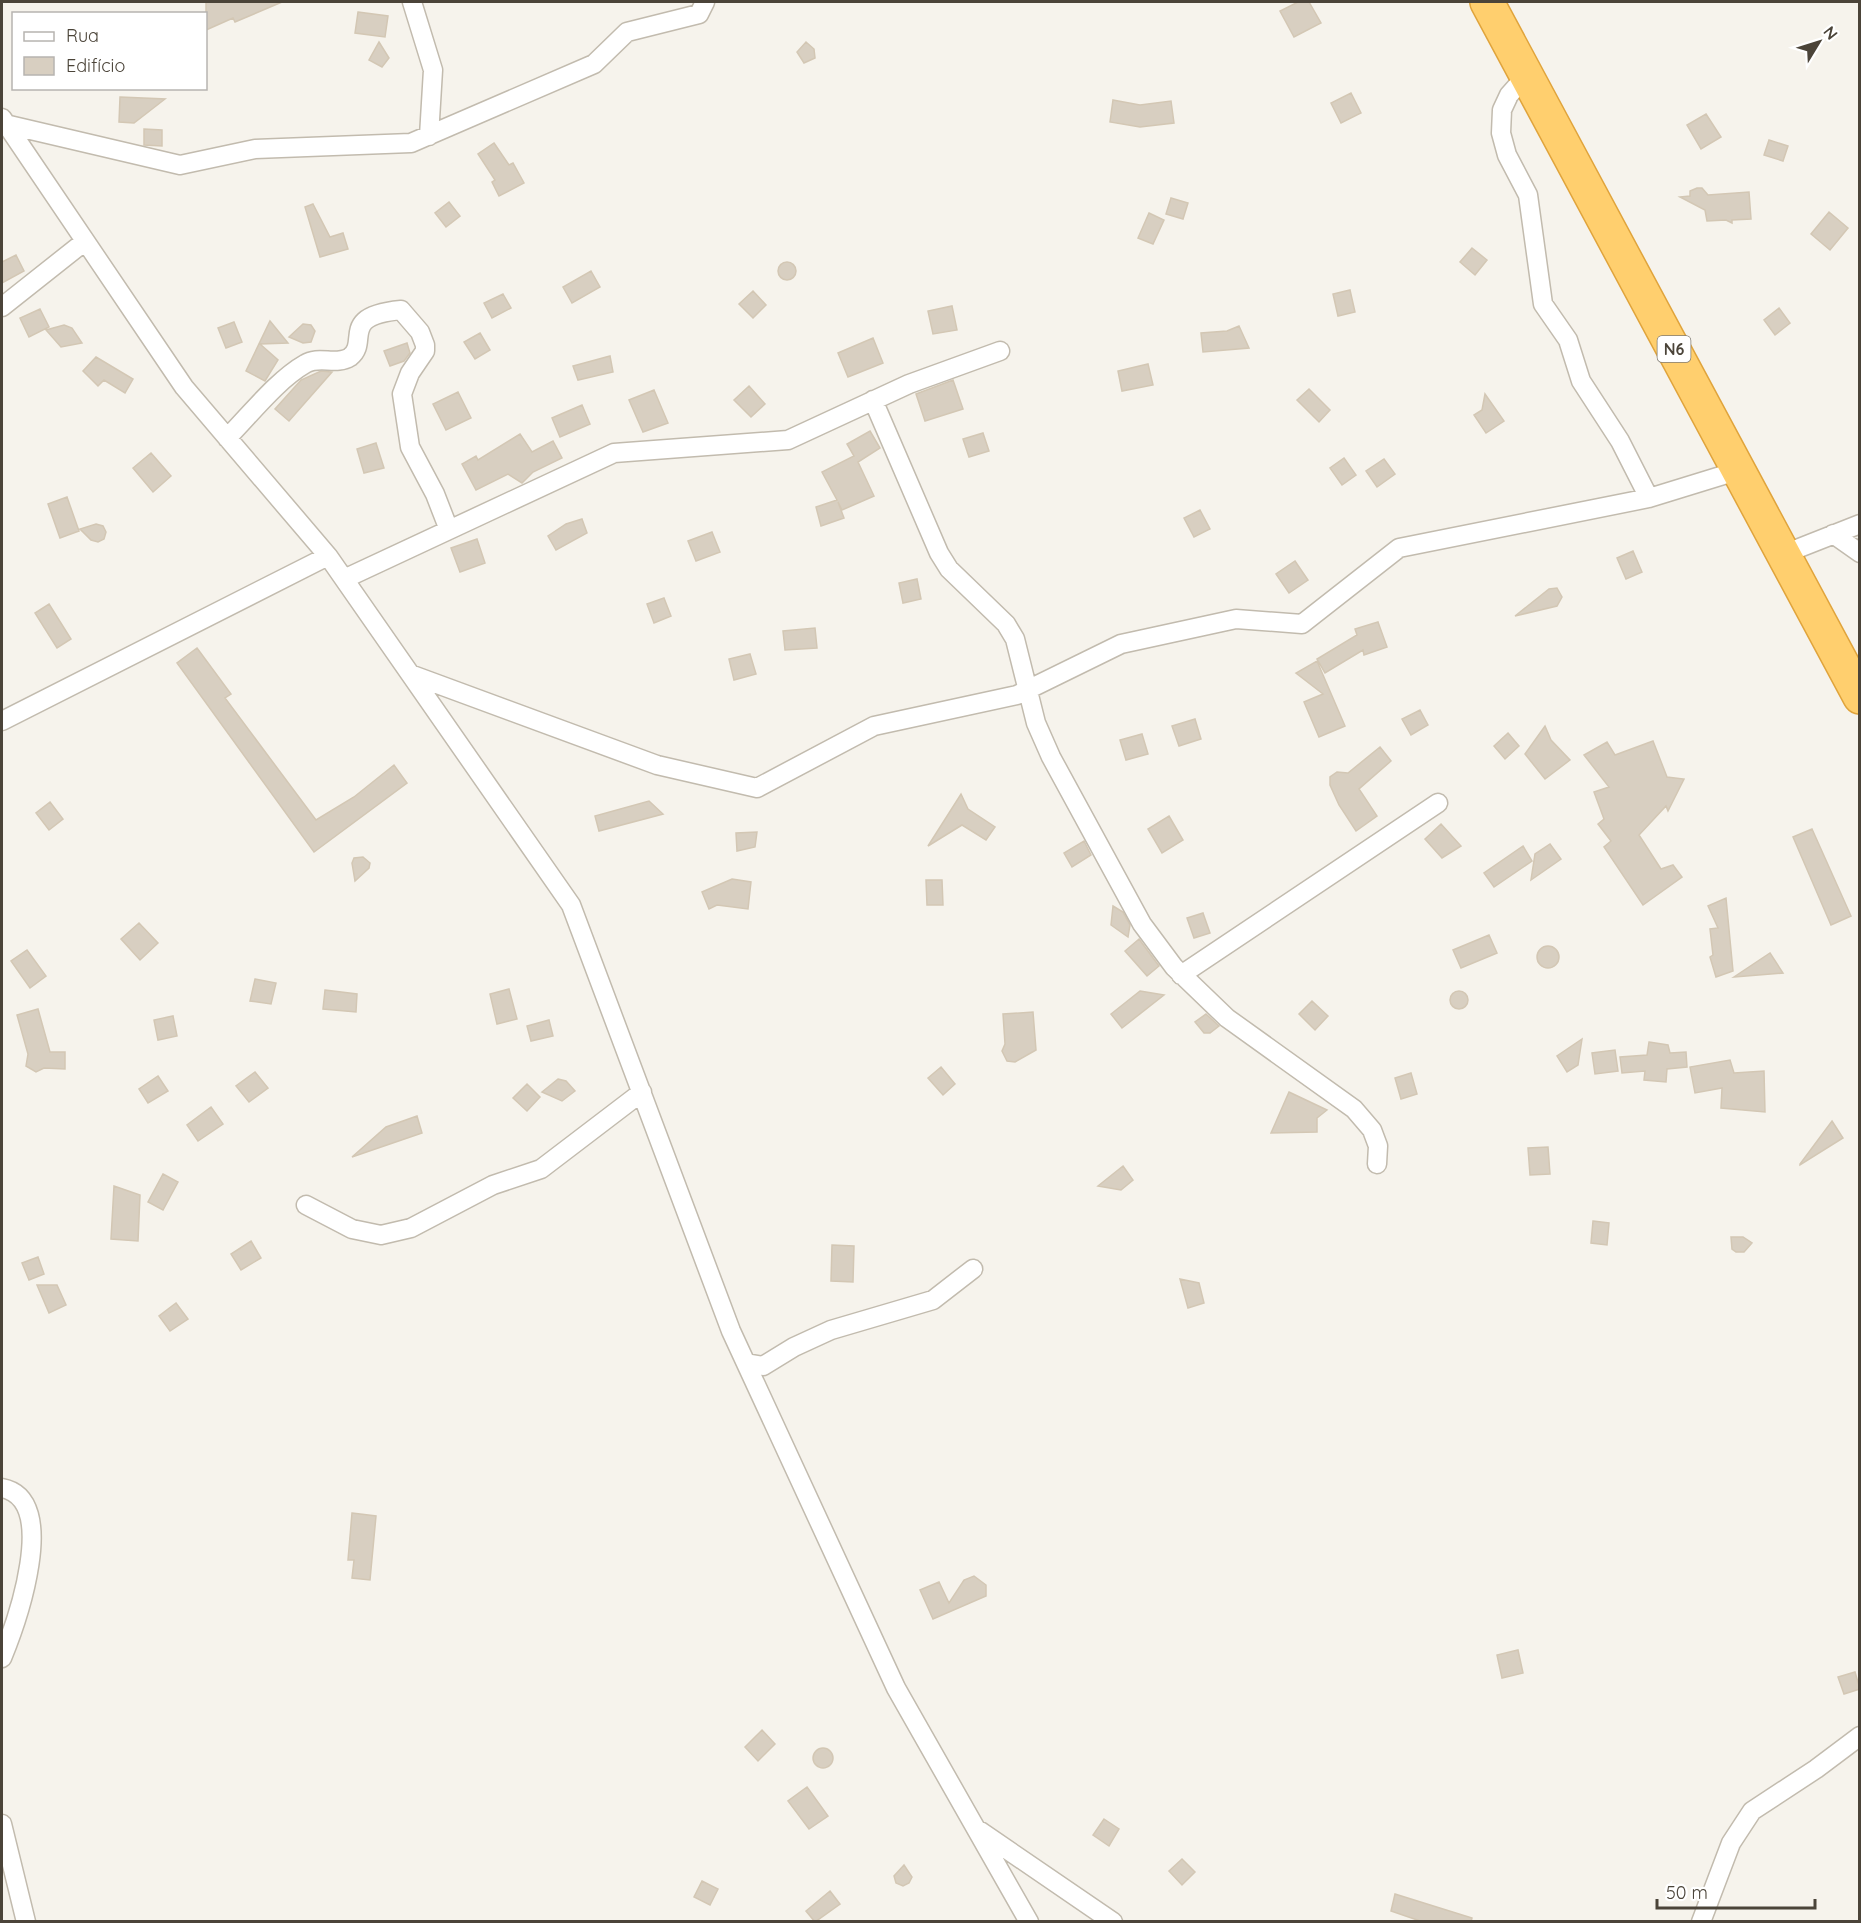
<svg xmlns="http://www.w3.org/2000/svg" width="1861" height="1923" font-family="Quicksand,sans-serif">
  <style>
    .building { fill: #d8cfc1; stroke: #d3c7b4; stroke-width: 1.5 }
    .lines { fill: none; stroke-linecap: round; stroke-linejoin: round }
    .street-casing { stroke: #c2bbae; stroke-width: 21 }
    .highway-casing { stroke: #e0a43c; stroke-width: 36 }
    .street { stroke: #fff; stroke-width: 18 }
    .highway { stroke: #ffcf6e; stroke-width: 33 }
    .labels { text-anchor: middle; stroke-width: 4.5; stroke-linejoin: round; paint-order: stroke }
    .shield { fill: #fff; stroke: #817c74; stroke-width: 1.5 }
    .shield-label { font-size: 16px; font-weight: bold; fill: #4b4439 }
  </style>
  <rect width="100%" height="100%" fill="#f6f3ec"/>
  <path class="building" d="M 206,2 L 282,2 L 235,22 L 233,18 L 206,30 Z
    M 1298,2 L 1309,2 L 1321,23 L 1294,37 L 1280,11 Z
    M 358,12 L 388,16 L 385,37 L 355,33 Z
    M 379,42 L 389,58 L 382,67 L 369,60 Z
    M 806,42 L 814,49 L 815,58 L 804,63 L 797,52 Z
    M 1351,93 L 1361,113 L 1341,123 L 1331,103 Z
    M 120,97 L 165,99 L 134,123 L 119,122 Z
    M 1113,100 L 1140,105 L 1171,101 L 1174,123 L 1140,127 L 1110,122 Z
    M 1706,114 L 1721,137 L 1701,149 L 1687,125 Z
    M 144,129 L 162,130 L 162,146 L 144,145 Z
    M 1769,140 L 1788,146 L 1783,161 L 1764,155 Z
    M 494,143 L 509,165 L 513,163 L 524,183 L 499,196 L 492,182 L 495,180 L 478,154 Z
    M 1697,188 L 1702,188 L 1708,195 L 1749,192 L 1751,219 L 1732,220 L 1732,223 L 1726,220 L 1707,221 L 1705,210 L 1680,197 L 1690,196 L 1690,191 Z
    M 1171,198 L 1188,203 L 1183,219 L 1166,214 Z
    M 449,202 L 460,216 L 446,227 L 435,213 Z
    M 313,204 L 330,237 L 343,233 L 348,249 L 320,257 L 305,207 Z
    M 1829,212 L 1848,228 L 1830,250 L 1811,234 Z
    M 1149,213 L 1164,220 L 1153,244 L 1138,238 Z
    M 1472,248 L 1487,260 L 1475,275 L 1460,262 Z
    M 16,255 L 24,271 L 2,283 L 2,262 Z
    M778 271a9 9 0 1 1 18 0a9 9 0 1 1-18 0Z
    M 591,271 L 600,287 L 572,303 L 563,287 Z
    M 1350,290 L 1355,312 L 1338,316 L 1333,294 Z
    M 753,291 L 766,305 L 753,318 L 739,304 Z
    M 503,294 L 511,308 L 492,318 L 484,303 Z
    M 952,306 L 957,330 L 933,334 L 928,311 Z
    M 1779,308 L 1790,323 L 1775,335 L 1764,320 Z
    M 40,309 L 49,327 L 29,337 L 20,318 Z
    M 270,321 L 288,343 L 260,344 L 278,360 L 265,381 L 246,371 Z
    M 234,322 L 242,342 L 226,348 L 218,328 Z
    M 303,324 L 311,325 L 315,331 L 311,342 L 303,343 L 289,337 Z
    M 64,325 L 72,328 L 82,343 L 61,347 L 46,330 Z
    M 1239,326 L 1249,348 L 1203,352 L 1201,333 L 1227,331 Z
    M 480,333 L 490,350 L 475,359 L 464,342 Z
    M 873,338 L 883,363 L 848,377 L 838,353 Z
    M 407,343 L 410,353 L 404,361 L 390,366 L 384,351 Z
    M 610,356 L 613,372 L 578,380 L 573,366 Z
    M 96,357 L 133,379 L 125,393 L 104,380 L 98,386 L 83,371 Z
    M 1148,364 L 1153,385 L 1122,391 L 1118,371 Z
    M 321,371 L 332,372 L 289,421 L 275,409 L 301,380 Z
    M 953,380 L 963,409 L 925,421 L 916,394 Z
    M 749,386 L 765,404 L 751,417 L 734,400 Z
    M 1309,389 L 1330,410 L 1319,422 L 1297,400 Z
    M 654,390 L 668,423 L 643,432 L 629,400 Z
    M 458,392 L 471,418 L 446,430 L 433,404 Z
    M 1485,394 L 1504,421 L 1486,433 L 1474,415 L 1482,410 Z
    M 582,405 L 590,424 L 560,437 L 552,418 Z
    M 870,431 L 880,448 L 858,462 L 874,496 L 842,510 L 838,502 L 844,518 L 821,526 L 816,507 L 837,500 L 822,472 L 854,456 L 847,444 Z
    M 983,433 L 989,451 L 969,457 L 963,439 Z
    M 520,434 L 532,452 L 553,441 L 562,458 L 533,472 L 522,483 L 508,474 L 476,490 L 462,464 L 476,456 L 478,460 Z
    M 376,443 L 384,468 L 364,473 L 357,449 Z
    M 151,453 L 171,476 L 153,492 L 133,468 Z
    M 1344,458 L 1356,475 L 1342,485 L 1330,468 Z
    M 1384,459 L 1395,474 L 1377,487 L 1366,471 Z
    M 67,497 L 79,531 L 60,538 L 48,504 Z
    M 1200,510 L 1210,529 L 1194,537 L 1184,518 Z
    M 582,519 L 587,533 L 556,550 L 548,536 L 566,524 Z
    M 96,524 L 103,526 L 106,532 L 104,539 L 98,542 L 91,540 L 80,529 Z
    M 712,532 L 720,552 L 696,561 L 688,541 Z
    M 477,539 L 485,563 L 460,572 L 451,548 Z
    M 1633,551 L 1642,572 L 1626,579 L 1617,558 Z
    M 1295,561 L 1308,580 L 1289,593 L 1276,574 Z
    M 917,579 L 921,599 L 903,603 L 899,583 Z
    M 1557,588 L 1562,597 L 1557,606 L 1515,616 L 1549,589 Z
    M 664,598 L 671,616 L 654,623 L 647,604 Z
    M 49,604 L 71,639 L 57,648 L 35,613 Z
    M 1378,622 L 1387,647 L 1364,655 L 1363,650 L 1325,673 L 1317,659 L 1357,635 L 1355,629 Z
    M 815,628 L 817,648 L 785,650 L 783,631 Z
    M 197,648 L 231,694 L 225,698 L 316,820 L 354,797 L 394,765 L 407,783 L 314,852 L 177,663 Z
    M 750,654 L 756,674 L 734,680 L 729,659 Z
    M 1317,661 L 1345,726 L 1319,737 L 1304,702 L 1323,694 L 1296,673 Z
    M 1420,710 L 1428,725 L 1411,735 L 1402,719 Z
    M 1195,719 L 1201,739 L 1179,746 L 1172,726 Z
    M 1545,726 L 1551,740 L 1570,760 L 1545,779 L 1525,754 Z
    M 1508,733 L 1519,746 L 1505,759 L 1494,746 Z
    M 1142,734 L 1148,754 L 1126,760 L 1120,740 Z
    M 1653,741 L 1667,777 L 1684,779 L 1668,811 L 1666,806 L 1639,835 L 1661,869 L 1673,865 L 1682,877 L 1643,905 L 1604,847 L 1611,841 L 1598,824 L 1604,819 L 1594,792 L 1609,787 L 1584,755 L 1607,742 L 1615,755 Z
    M 1380,747 L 1391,761 L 1359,789 L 1377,816 L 1356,831 L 1339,805 L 1330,785 L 1330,777 L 1337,772 L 1348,773 Z
    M 961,794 L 968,809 L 995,827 L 986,840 L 962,825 L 928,846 Z
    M 649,801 L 663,814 L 599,831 L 595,816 Z
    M 50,802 L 63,819 L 49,830 L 36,813 Z
    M 1169,816 L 1183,840 L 1162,853 L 1148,829 Z
    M 1441,824 L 1461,846 L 1442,858 L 1425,839 Z
    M 1812,829 L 1851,916 L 1831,925 L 1793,837 Z
    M 757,832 L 755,847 L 737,851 L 736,833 Z
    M 1084,841 L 1091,855 L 1072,867 L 1064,853 Z
    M 1550,844 L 1561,859 L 1531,880 L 1535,854 Z
    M 1523,846 L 1532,861 L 1494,887 L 1484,873 Z
    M 363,857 L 370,863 L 369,868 L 355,881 L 352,863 L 354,858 Z
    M 732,879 L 751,882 L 748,909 L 717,905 L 709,909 L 702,892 Z
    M 926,880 L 942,880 L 943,905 L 927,905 Z
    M 1726,898 L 1733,971 L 1716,977 L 1710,957 L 1713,955 L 1710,929 L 1718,928 L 1708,906 Z
    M 1113,906 L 1123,912 L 1130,925 L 1128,937 L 1111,925 Z
    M 1203,913 L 1210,933 L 1194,938 L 1187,918 Z
    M 139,923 L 158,943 L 140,960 L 121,939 Z
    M 1489,935 L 1497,953 L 1461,968 L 1453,950 Z
    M 1139,939 L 1159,966 L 1147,976 L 1125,951 Z
    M1537 957a11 11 0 1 1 22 0a11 11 0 1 1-22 0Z
    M 27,950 L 46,976 L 30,988 L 11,961 Z
    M 1770,953 L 1783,973 L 1734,977 Z
    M 255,979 L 276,983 L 271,1004 L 250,1001 Z
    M 509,989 L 517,1019 L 497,1024 L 490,994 Z
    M 325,990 L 357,994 L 356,1012 L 323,1009 Z
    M1450 1000a9 9 0 1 1 18 0a9 9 0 1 1-18 0Z
    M 1140,991 L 1164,995 L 1122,1028 L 1111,1014 Z
    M 1312,1001 L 1328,1016 L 1315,1030 L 1299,1014 Z
    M 38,1009 L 50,1052 L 65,1052 L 65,1069 L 44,1068 L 36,1072 L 26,1066 L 28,1054 L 17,1015 Z
    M 1033,1012 L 1036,1050 L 1015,1062 L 1007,1061 L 1002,1051 L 1005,1044 L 1003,1014 Z
    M 1206,1014 L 1219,1026 L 1210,1033 L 1204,1033 L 1195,1022 Z
    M 173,1016 L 177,1036 L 158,1040 L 154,1020 Z
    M 549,1020 L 553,1036 L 531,1041 L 527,1026 Z
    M 1582,1039 L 1578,1065 L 1567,1072 L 1557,1056 Z
    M 1649,1042 L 1668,1045 L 1670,1053 L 1686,1052 L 1687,1067 L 1667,1069 L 1666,1082 L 1644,1080 L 1645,1071 L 1622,1073 L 1620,1057 L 1647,1055 Z
    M 1615,1050 L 1618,1071 L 1595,1074 L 1592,1053 Z
    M 1730,1060 L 1734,1073 L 1764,1071 L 1765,1112 L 1721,1108 L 1722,1088 L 1695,1093 L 1690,1067 Z
    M 941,1067 L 955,1084 L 943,1095 L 928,1078 Z
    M 255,1072 L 268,1088 L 249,1102 L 236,1086 Z
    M 1411,1073 L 1417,1094 L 1401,1099 L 1395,1078 Z
    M 158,1076 L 168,1091 L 148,1103 L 139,1089 Z
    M 558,1079 L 566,1081 L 575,1091 L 562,1101 L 542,1092 Z
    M 527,1084 L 540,1097 L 527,1111 L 513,1098 Z
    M 1289,1092 L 1327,1110 L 1317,1118 L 1317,1132 L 1271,1133 Z
    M 211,1107 L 223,1124 L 198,1141 L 187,1125 Z
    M 417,1116 L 422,1133 L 352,1157 L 386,1127 Z
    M 1832,1121 L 1843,1138 L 1800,1165 L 1800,1164 Z
    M 1548,1147 L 1550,1174 L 1530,1175 L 1528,1148 Z
    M 1123,1166 L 1133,1180 L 1121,1190 L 1098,1186 Z
    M 163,1174 L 178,1182 L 163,1210 L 148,1202 Z
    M 114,1186 L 140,1195 L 138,1241 L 111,1239 Z
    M 1593,1221 L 1609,1223 L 1607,1245 L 1591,1243 Z
    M 1731,1237 L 1743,1237 L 1752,1243 L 1744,1252 L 1736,1252 L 1732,1249 Z
    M 251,1241 L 261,1258 L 241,1270 L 231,1254 Z
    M 832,1245 L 854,1246 L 853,1282 L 831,1281 Z
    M 38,1257 L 44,1274 L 29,1280 L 22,1263 Z
    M 1180,1279 L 1199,1283 L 1204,1303 L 1188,1308 Z
    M 37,1285 L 57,1285 L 66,1305 L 49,1313 Z
    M 176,1303 L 188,1319 L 170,1331 L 159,1316 Z
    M 352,1513 L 376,1516 L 370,1580 L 352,1578 L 354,1560 L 348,1560 Z
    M 974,1576 L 986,1585 L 986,1596 L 933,1619 L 920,1590 L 939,1582 L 949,1603 L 964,1580 Z
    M 1518,1650 L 1523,1673 L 1502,1678 L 1497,1655 Z
    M 1855,1672 L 1860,1689 L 1844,1694 L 1838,1677 Z
    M 762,1730 L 775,1744 L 758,1761 L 745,1747 Z
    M813 1758a10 10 0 1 1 20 0a10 10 0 1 1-20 0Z
    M 807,1787 L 828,1816 L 809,1829 L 788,1801 Z
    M 1104,1819 L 1119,1829 L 1109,1846 L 1093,1835 Z
    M 1182,1859 L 1195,1872 L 1182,1885 L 1169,1871 Z
    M 904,1865 L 912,1877 L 909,1883 L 903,1886 L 896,1883 L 894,1876 Z
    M 702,1881 L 718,1889 L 710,1905 L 694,1897 Z
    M 830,1891 L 840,1904 L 815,1922 L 806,1911 Z
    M 1395,1894 L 1472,1918 L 1471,1922 L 1423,1922 L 1391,1911 Z"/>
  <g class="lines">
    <defs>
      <path id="street" d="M 412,2 L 433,70 L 429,136
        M 1525,77 L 1509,95 L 1502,110 L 1501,133 L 1507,155 L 1528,195 L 1543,304 L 1568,340 L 1581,381 L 1620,441 L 1649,498
        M 2,118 L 184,387 L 328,556 L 571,905 L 731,1331 L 896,1688 L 1029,1922
        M 5,124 L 180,165 L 255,149 L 411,143 L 594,64 L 627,32 L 699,14 L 705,2
        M 2,307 L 84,242
        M 873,400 L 939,553 L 949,569 L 1006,624 L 1015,639 L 1036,723 L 1051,757 L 1142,924 L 1174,967 L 1227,1018 L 1354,1109 L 1372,1130 L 1378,1146 L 1377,1164
        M 227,438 C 250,415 277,380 305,364 C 319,355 336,366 350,357 C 370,342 338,316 401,310 L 420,332 L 425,345 L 425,351 L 410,373 L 402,394 L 410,447 L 435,494 L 449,530
        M 1833,534 L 1860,553
        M 1784,554 L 1860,524
        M 344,579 L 614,453 L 788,440 L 909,384 L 1000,351
        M 410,674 L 657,765 L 757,788 L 874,726 L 1017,695 L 1121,644 L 1236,619 L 1302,624 L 1399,548 L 1649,498 L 1740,470
        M 2,721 L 328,556
        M 1181,975 L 1438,803
        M 306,1205 L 352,1229 L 381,1235 L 411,1228 L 493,1185 L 541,1169 L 642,1092
        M 746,1363 L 763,1366 L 794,1347 L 831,1330 L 933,1300 L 973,1269
        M 2,1488 C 61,1499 16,1624 2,1658
        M 2,1824 L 26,1922
        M 980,1831 L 1113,1922
        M 1701,1922 L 1731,1843 L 1752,1811 L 1816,1769 L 1860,1736"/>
      <path id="highway" d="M 1487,2 L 1860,697"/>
    </defs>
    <use href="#street" class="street-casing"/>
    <use href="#highway" class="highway-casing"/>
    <use href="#street" class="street"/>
    <use href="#highway" class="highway"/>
  </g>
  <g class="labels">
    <rect class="shield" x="1657.5" y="336" width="33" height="26" rx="4.5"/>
    <g class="shield-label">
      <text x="1674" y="355">N6</text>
    </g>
  </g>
  <rect width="1861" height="1923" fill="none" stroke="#4b4439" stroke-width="6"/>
  <rect x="12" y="12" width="195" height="78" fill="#ffffff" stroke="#b7b4b0" stroke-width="1.5"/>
  <rect x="24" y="32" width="30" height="9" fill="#ffffff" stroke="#b7b4b0" stroke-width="1.5"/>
  <text x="66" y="42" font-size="18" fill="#4b4439">Rua</text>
  <rect x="24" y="57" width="30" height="18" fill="#d8cfc1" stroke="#b7b4b0" stroke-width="1.5"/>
  <text x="66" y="72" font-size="18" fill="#4b4439">Edifício</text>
  <g transform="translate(1819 42) rotate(52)" stroke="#ffffff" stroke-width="4.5" paint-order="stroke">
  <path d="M0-4.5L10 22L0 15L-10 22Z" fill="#4b4439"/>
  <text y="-9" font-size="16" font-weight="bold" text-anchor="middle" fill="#4b4439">N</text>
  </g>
  <path d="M1657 1899v9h158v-9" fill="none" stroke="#4b4439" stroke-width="3"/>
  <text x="1666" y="1899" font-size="18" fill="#4b4439" stroke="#ffffff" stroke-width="4.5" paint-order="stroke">50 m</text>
</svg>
